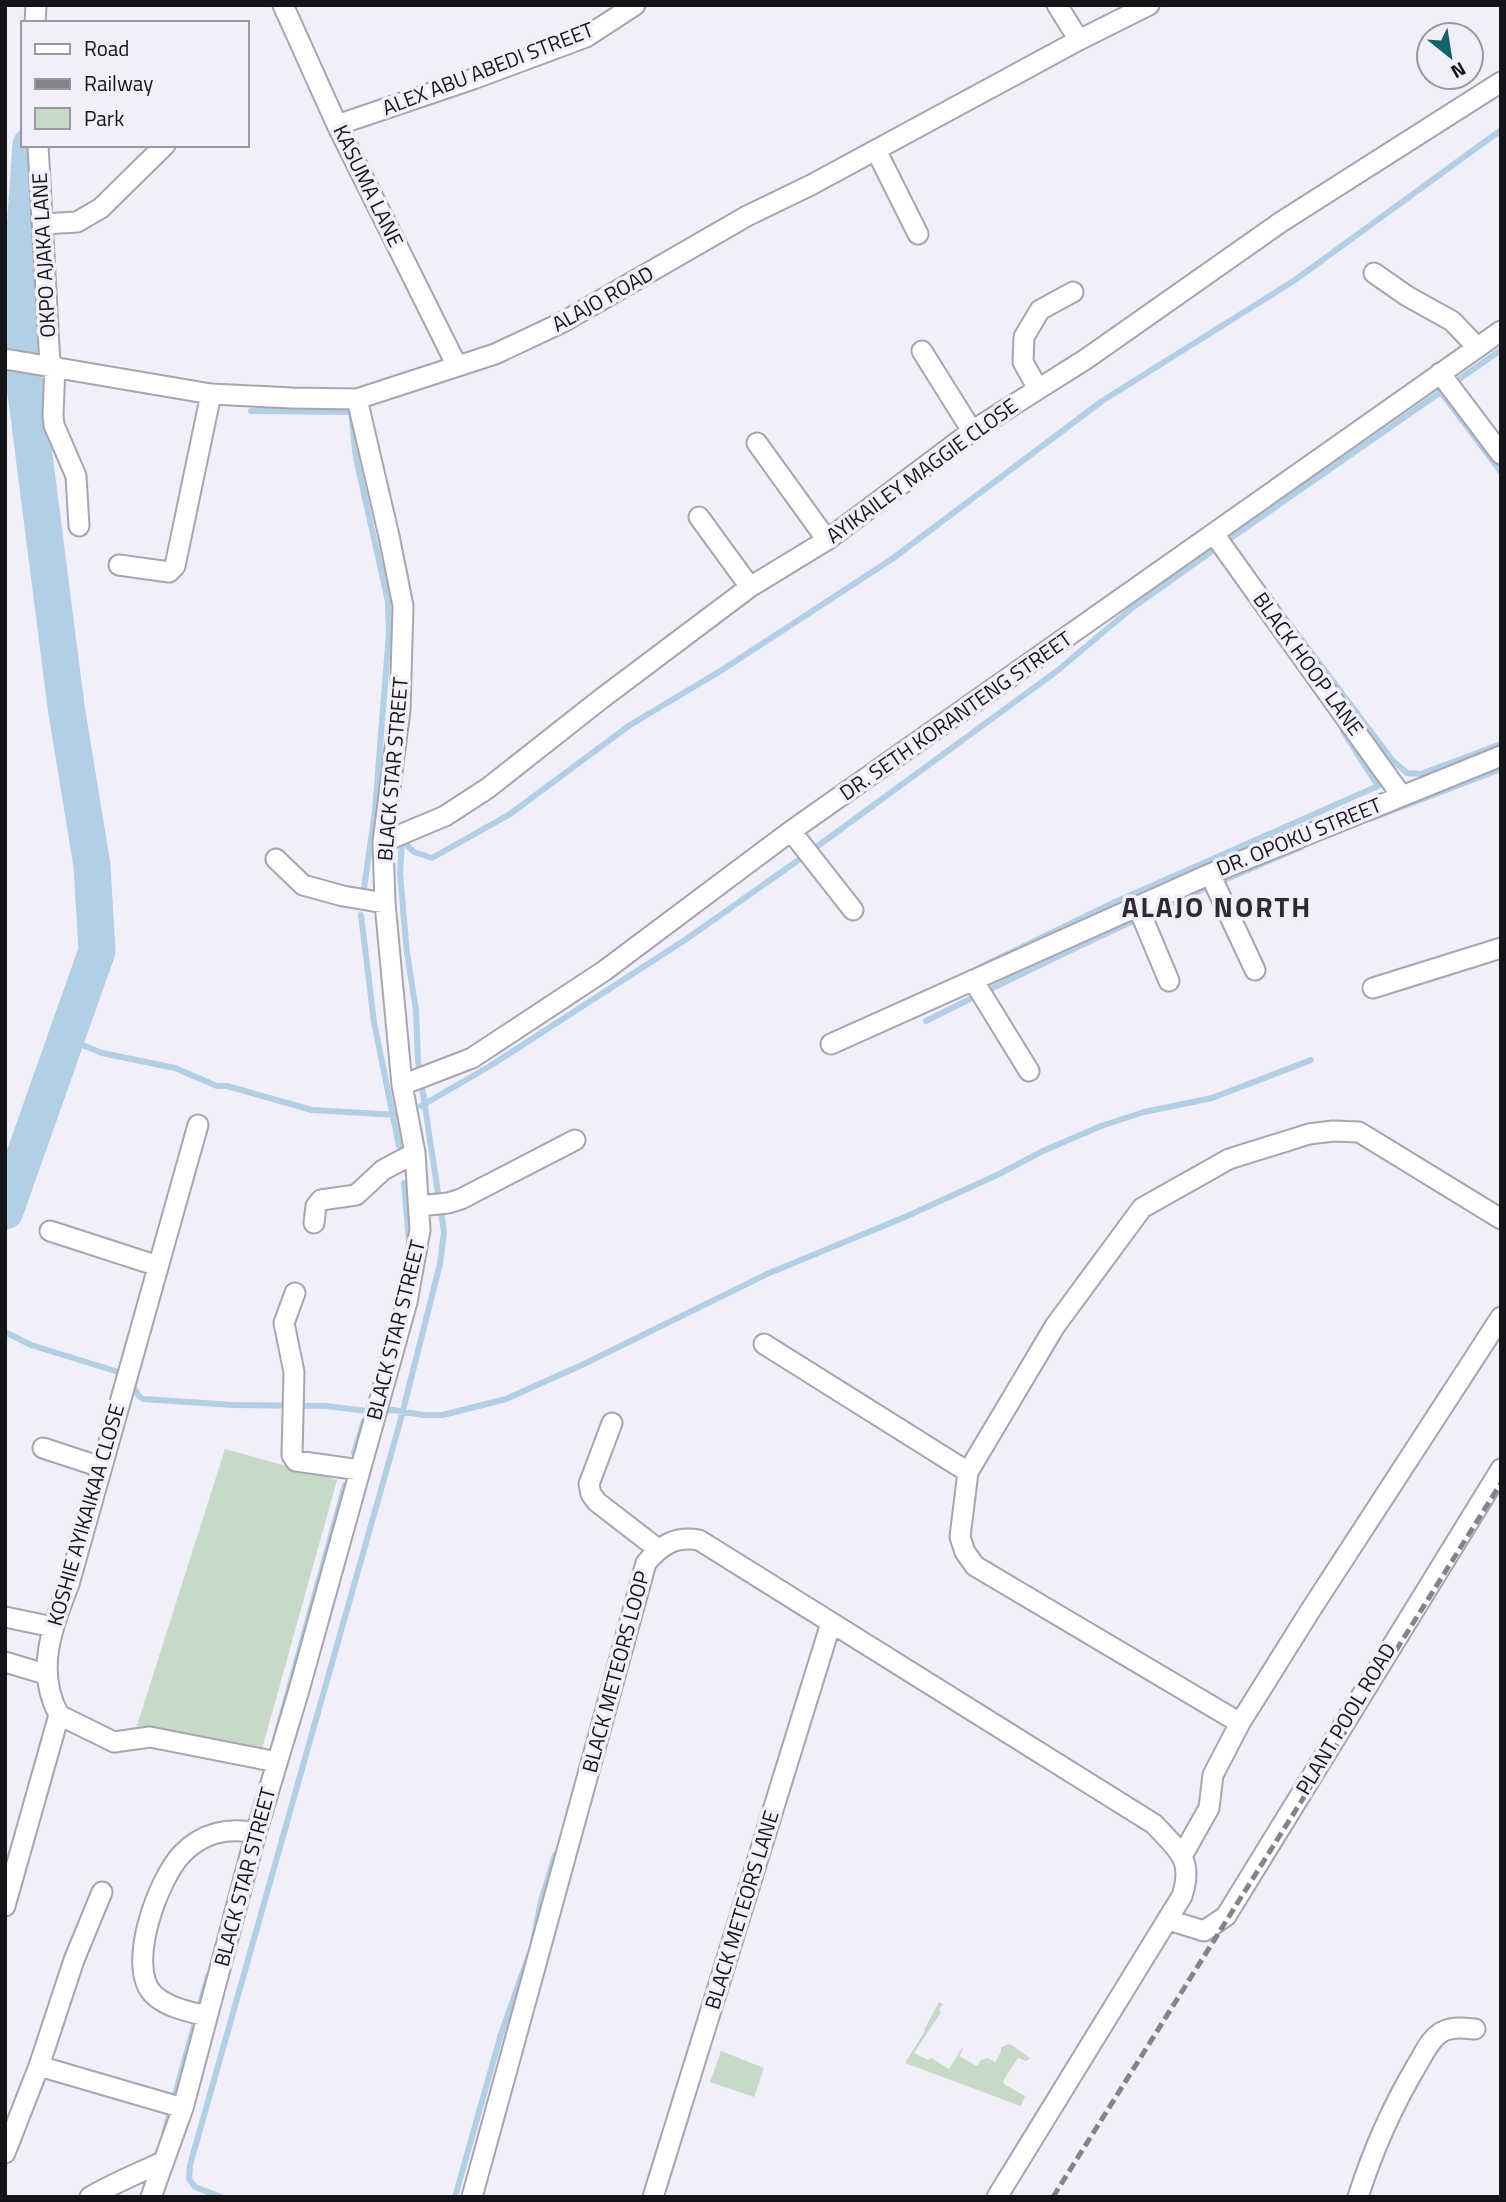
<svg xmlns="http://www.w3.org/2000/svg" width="1506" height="2202" font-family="'Titillium Web',sans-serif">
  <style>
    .green { fill: #c6dac7 }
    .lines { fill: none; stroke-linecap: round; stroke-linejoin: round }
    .stream { stroke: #b2cfe6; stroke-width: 6 }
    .river { stroke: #b2cfe6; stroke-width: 37 }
    .minor-casing { stroke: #a7a5b0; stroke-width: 23 }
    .minor { stroke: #fff; stroke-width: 19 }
    .rail { stroke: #84838a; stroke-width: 5; stroke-dasharray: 10 5; stroke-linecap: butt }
    .labels { text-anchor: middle; stroke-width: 7; stroke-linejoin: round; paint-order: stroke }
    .street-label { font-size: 21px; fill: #151418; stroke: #f1effa }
    .district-label { font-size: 28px; font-weight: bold; letter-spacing: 2px; fill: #2c2a33; stroke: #f1effa }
  </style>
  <rect width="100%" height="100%" fill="#f1effa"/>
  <path class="green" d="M 225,1449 L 337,1480 L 257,1767 L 132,1741 Z
    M 939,2002 L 943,2004 L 939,2010 L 941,2012 L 914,2053 L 928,2060 L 931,2058 L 949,2069 L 962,2048 L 963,2049 L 959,2056 L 977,2066 L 981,2060 L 988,2058 L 995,2062 L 1001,2052 L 1001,2047 L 1010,2044 L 1030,2058 L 1026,2061 L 1018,2058 L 1003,2081 L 1004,2084 L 1025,2096 L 1021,2106 L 905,2063 L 925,2031 L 924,2030 Z
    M 721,2051 L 764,2068 L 754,2097 L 710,2082 Z"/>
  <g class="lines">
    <path class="stream" d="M 1440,391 L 1501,472
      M 251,411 L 351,412 L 356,458 L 388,601 L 389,633 L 375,811 L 364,889
      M 1231,544 L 1228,540 L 1501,350
      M 1289,623 L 1393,761 L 1407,773 L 1421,774 L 1501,744
      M 1370,819 L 1501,769
      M 402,840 L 414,852 L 432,858 L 510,814 L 630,725 L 722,670 L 892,559 L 1102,401 L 1295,280 L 1501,130
      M 361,915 L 374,1022 L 399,1146
      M 979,968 L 1113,903 L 1378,786 L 1343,731
      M 926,1021 C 1050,959 1174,900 1302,847
      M 65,1038 L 102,1053 L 175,1068 L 217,1086 L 227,1086 L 312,1110 L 398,1115
      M 421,1106 L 490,1066 L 685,940 L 800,859 L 1057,671 L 1132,608 L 1215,549 L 1218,553
      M 404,1183 L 409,1241
      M 5,1332 L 31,1345 L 125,1374
      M 131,1382 L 138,1395 L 143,1399 L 233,1405 L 326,1406 L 367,1411 L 393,1410 L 423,1415 L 443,1415 L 506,1399 L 584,1364 L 767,1274 L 905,1217 L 997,1175 L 1043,1151 L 1101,1126 L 1144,1112 L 1212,1098 L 1311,1060
      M 354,1453 L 364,1421
      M 274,1743 L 345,1485
      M 533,1941 L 541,1901 L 555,1855
      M 164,2134 L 208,1976
      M 221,2197 L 195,2187 L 189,2179 L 190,2165 L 399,1426 L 440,1264 L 444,1232 L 418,1061 L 416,1010 L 407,953 L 400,874 L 402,840
      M 455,2197 L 501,2034 L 529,1955"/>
    <path class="river" d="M 5,1211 L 97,951 L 92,866 L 66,706 L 18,330 L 31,145"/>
    <defs>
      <path id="minor" d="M 283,5 L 337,125 L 457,366
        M 1057,5 L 1079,40
        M 35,23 L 36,5
        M 337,125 L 473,79 L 586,37 L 635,5
        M 38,145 L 50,365
        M 876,150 L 918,234
        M 43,224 L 77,222 L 101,208 L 165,145
        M 1374,273 L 1407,296 L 1452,321 L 1477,347
        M 922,351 L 972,431
        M 5,359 L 211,394 L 292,398 L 357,399 L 495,354 L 563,322 L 747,216 L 811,185 L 1079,40 L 1149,5
        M 55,366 L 53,415 L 54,425 L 76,476 L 79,526
        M 1440,373 L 1501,454
        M 1038,389 L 1023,362 L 1024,337 L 1040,310 L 1073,292
        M 757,443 L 827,540
        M 699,517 L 750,587
        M 1214,534 L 1401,795
        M 119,565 L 169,572 L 175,566 L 211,394
        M 791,831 L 853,910
        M 383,842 L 445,816 L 488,788 L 601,699 L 750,587 L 827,540 L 972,431 L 1086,359 L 1281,222 L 1501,82
        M 276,859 L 303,885 L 343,896 L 385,903
        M 1210,874 L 1255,970
        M 1138,907 L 1169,981
        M 973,980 L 1029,1071
        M 1373,988 L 1501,948
        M 831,1044 L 1210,874 L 1501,756
        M 402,1085 L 472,1058 L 604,971 L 791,831 L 1501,331
        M 419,1206 L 448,1203 L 461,1199 L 575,1140
        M 314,1223 L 316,1206 L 321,1200 L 356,1195 L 383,1170 L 415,1153
        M 50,1231 L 158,1266
        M 295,1293 L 284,1323 L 294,1372 L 292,1455 L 296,1461 L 360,1470
        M 764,1344 L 968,1472
        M 612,1423 L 589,1484 L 591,1494 L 597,1502 L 658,1549
        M 43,1448 L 101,1467
        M 5,1617 L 53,1627
        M 5,1662 L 45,1674
        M 59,1715 L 114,1742 L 150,1737 L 277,1762
        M 1240,1723 L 975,1566 L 965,1552 L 960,1537 L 968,1472 L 1055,1326 L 1142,1208 L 1229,1159 L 1309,1134 L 1333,1131 L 1359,1132 L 1501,1219
        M 1182,1856 L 1209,1808 L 1213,1775 L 1240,1723 L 1310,1611 L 1501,1317
        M 5,1906 L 59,1715 C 35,1671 52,1628 69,1584 L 198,1125
        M 1169,1920 L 1204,1931 L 1226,1916 L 1501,1469
        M 207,2016 C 189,2012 166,2007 153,1994 C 126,1966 158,1879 182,1854 C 202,1833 228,1827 256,1833
        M 39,2066 L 183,2108
        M 5,2153 L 39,2066 L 74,1960 L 102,1892
        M 90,2197 C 114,2183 139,2173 164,2161
        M 151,2197 L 183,2108 L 256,1833 L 299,1690 L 407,1302 L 420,1230 L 415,1153 L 402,1085 L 385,903 L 383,842 L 400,710 L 403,606 L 389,536 L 357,399
        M 472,2197 L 646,1563 C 661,1545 675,1536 699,1540 L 1154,1824 C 1178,1850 1194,1859 1182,1896 L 997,2197
        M 653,2197 L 831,1623
        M 1358,2197 C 1373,2150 1392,2107 1417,2065 C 1423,2055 1429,2041 1439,2034 C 1449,2026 1463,2028 1475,2029"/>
    </defs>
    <use href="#minor" class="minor-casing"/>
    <use href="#minor" class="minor"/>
    <path class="rail" d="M 1053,2197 L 1501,1483"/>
  </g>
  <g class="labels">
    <g class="street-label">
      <text transform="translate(488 69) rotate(-21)" y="7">ALEX ABU ABEDI STREET</text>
      <text transform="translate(368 186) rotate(64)" y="7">KASUMA LANE</text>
      <text transform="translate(44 255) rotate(-93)" y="7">OKPO AJAKA LANE</text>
      <text transform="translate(603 299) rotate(-29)" y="7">ALAJO ROAD</text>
      <text transform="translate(922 471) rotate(-36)" y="7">AYIKAILEY MAGGIE CLOSE</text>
      <text transform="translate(1308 664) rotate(54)" y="7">BLACK HOOP LANE</text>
      <text transform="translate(956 716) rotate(-35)" y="7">DR. SETH KORANTENG STREET</text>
      <text transform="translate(393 769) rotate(-85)" y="7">BLACK STAR STREET</text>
      <text transform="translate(1299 837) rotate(-22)" y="7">DR. OPOKU STREET</text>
      <text transform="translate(396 1330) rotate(-76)" y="7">BLACK STAR STREET</text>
      <text transform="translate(86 1515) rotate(-74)" y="7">KOSHIE AYIKAIKAA CLOSE</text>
      <text transform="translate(616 1672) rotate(-75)" y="7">BLACK METEORS LOOP</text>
      <text transform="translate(1346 1719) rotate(-59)" y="7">PLANT POOL ROAD</text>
      <text transform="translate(245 1877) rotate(-75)" y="7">BLACK STAR STREET</text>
      <text transform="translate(742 1910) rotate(-73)" y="7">BLACK METEORS LANE</text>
    </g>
    <g class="district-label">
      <text x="1217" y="917">ALAJO NORTH</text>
    </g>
  </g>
  <rect width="1506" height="2202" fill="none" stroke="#151418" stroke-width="14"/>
  <rect x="21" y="21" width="228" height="126" fill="#f1effa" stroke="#9997a0" stroke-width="2"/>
  <rect x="35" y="44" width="35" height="10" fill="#ffffff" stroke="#9997a0" stroke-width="2"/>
  <text x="84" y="56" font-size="21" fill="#151418">Road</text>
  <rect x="35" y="79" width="35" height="10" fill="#84838a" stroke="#9997a0" stroke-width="2"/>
  <text x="84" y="91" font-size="21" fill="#151418">Railway</text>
  <rect x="35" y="108" width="35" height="21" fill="#c6dac7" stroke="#9997a0" stroke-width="2"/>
  <text x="84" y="126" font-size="21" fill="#151418">Park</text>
  <g transform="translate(1450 56) rotate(150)"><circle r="33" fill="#f1effa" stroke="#9997a0" stroke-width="2"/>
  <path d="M0-5L12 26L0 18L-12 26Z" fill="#136367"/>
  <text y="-10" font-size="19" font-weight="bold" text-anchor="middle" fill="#151418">N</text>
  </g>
</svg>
